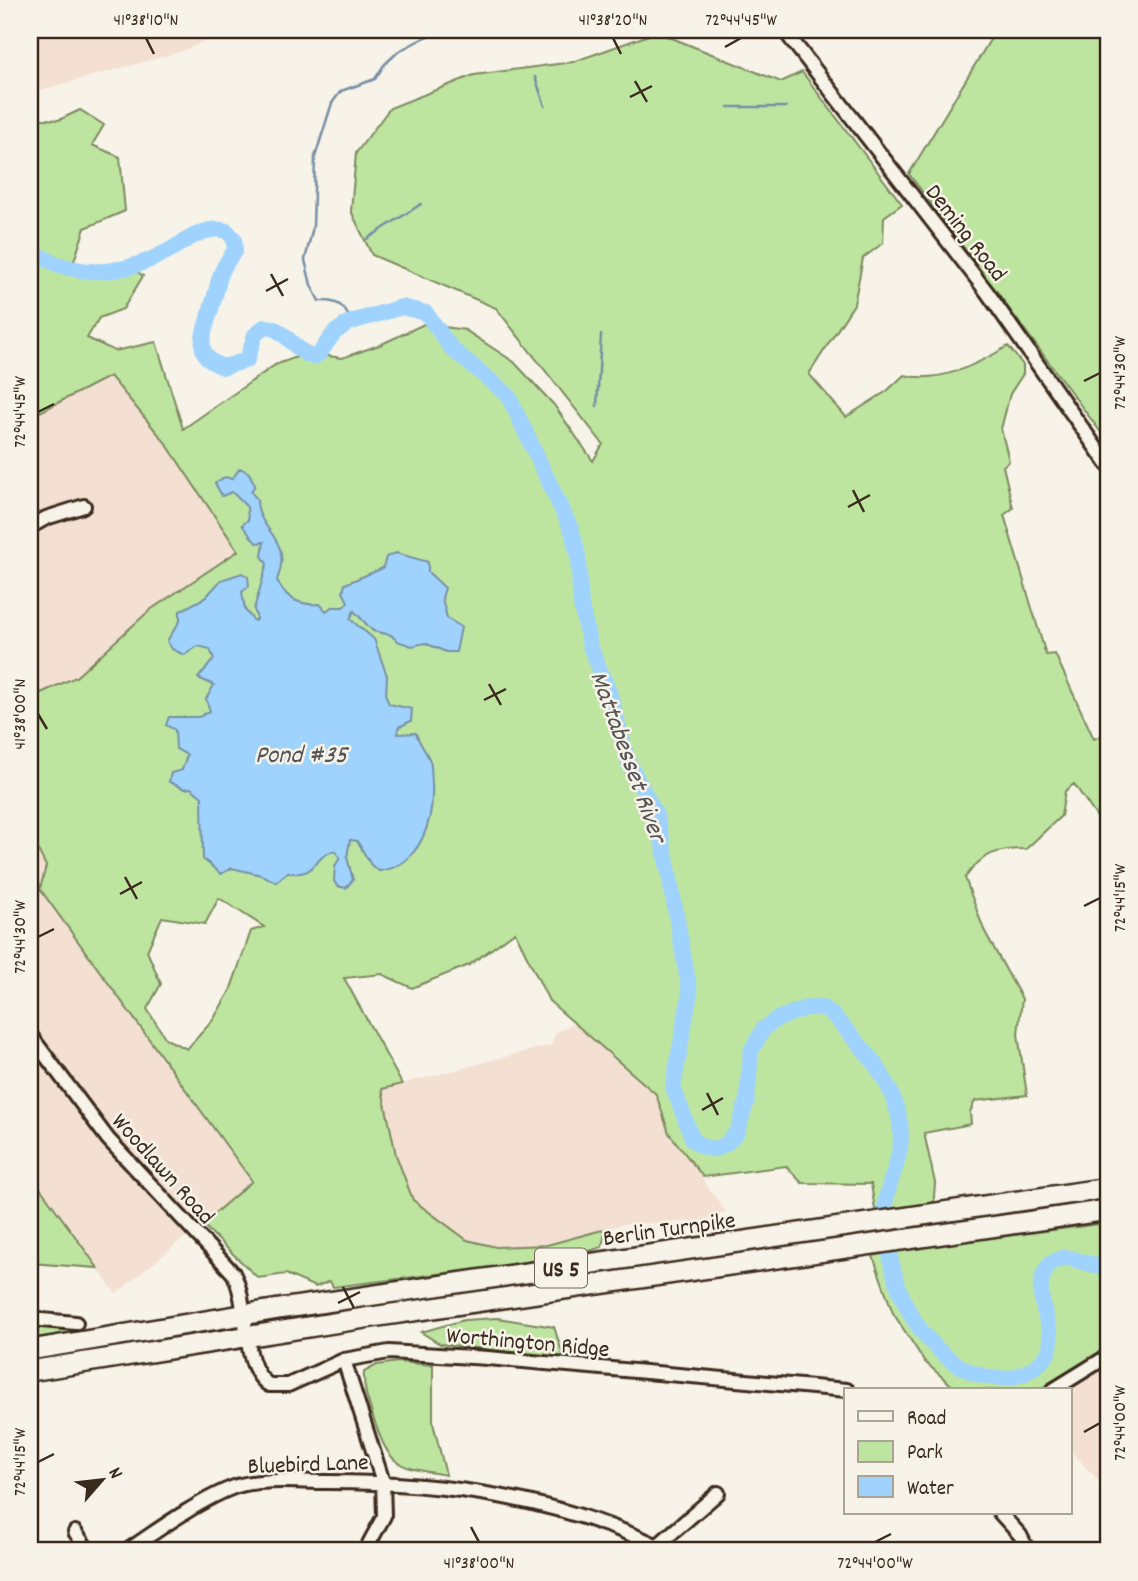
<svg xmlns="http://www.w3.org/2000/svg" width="1138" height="1581" font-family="Dekko,sans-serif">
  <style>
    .built { fill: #f3e0d2 }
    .green { fill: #bee5a0; stroke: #7c885f; stroke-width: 2; fill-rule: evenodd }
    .water { fill: #9fd3fd; stroke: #778fa4; stroke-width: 2 }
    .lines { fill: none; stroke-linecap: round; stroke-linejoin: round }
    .stream { stroke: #778fa4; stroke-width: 2.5 }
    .river { stroke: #9fd3fd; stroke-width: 16 }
    .minor-casing { stroke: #3b2a1e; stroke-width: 18 }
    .highway-casing { stroke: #3b2a1e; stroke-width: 24 }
    .minor { stroke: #f7f3e8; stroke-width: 12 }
    .highway { stroke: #f7f3e8; stroke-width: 19 }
    .ticks { fill: none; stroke: #3b2a1e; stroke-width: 2.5 }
    .labels { text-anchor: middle; stroke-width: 5; stroke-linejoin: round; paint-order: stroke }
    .shield { fill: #f7f3e8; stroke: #73665b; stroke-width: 2 }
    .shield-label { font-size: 23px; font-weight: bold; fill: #3b2a1e }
    .street-label { font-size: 24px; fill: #3b2a1e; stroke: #f7f3e8 }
    .water-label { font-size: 26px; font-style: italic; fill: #545456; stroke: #f7f3e8 }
    .neatline { fill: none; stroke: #3b2a1e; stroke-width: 2.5 }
    .ticks-label { font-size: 18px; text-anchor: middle; fill: #3b2a1e }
  </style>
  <rect width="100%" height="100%" fill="#f7f3e8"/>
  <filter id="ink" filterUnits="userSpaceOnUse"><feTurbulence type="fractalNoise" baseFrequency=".0143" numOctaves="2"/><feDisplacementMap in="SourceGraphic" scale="14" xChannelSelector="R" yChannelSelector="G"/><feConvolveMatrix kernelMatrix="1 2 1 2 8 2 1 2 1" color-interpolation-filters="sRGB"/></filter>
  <g filter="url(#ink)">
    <path class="built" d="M 30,30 L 230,30 L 180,52 L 30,93 Z
      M 109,376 L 165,442 L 238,551 L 150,610 L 76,677 L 30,698 L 30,417 Z
      M 30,834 L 46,866 L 40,889 L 253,1181 L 116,1294 L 30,1174 Z
      M 574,1023 L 656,1094 L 669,1133 L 726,1212 L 701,1221 L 625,1224 L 547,1244 L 496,1247 L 467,1240 L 413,1200 L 396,1155 L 382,1089 L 551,1045 L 555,1033 Z
      M 1108,1363 L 1108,1491 L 1070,1450 L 1070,1390 L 1066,1390 Z"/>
    <path class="green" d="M 996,30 L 1108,30 L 1108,442 L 909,174 Z
      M 657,32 L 781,82 L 802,72 L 902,204 L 884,217 L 883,243 L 863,258 L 854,304 L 809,374 L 846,417 L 887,391 L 904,375 C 940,384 978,364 1008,346 L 1023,365 L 1023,374 L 1010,394 L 1001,429 L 1009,461 L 1003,466 L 1013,508 L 1004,515 L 1046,655 L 1055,654 L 1094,739 L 1108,732 L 1108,833 L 1074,784 L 1065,791 L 1061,816 L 1026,849 C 997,849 982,853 965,878 L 984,930 L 1022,999 L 1018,1034 L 1027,1095 L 975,1101 L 970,1112 L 971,1124 L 924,1133 L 935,1183 L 933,1210 L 876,1216 L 871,1184 L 802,1183 L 786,1166 L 703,1177 L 669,1133 L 656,1094 L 549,1001 L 515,932 L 469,965 L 412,988 L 382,974 L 344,978 L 402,1084 L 382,1089 L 396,1155 L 413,1200 L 467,1240 L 496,1247 L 547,1245 L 606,1229 L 602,1247 L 567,1258 L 333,1287 L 330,1281 L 315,1287 L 286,1274 L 258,1278 L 202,1224 L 252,1181 L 40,889 L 46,866 L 30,834 L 30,698 L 76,677 L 150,610 L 238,551 L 165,442 L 110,376 L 30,417 L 30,156 L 34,154 L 30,150 L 30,118 L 59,120 L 80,110 L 104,125 L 92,145 L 120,157 L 125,211 L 85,228 L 70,273 L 131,267 L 143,276 L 123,309 L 99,318 L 87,338 L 115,351 L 156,342 L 183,429 L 275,365 L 307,353 L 342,358 L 382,344 L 424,324 L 465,330 L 514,362 L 554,405 L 593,461 L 603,444 L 496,308 L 372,255 L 351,211 L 356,153 L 390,108 L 474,75 L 573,62 ZM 219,898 L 264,927 L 251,931 L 230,991 L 213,1020 L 187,1049 L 166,1039 L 147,1009 L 161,984 L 147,951 L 162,917 L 205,924 Z
      M 30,1174 L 98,1268 L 30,1263 Z
      M 1108,1223 L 1108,1347 L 1038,1390 L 957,1390 L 925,1362 L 893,1313 L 873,1256 L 898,1250 Z
      M 497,1318 L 554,1327 L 564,1358 L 440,1344 L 421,1332 L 464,1320 Z
      M 30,1323 L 72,1326 L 74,1333 L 30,1340 Z
      M 398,1362 L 433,1365 L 433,1423 L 446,1475 C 397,1466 391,1469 374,1420 C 369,1403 363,1390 364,1372 L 377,1365 Z"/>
    <path class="water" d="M 240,468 L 249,473 L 255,485 L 251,492 L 257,499 C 257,533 294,536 277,580 C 285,598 300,606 320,604 L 326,611 L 332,607 L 343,607 L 348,602 L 343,592 L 345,584 L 383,568 L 386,557 L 396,553 L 428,562 L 428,572 L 445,588 L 442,598 L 447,618 L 461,627 L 456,652 L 446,652 L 425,643 L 412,646 L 397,641 L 391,635 L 373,631 L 354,611 L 350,619 L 374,639 L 387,676 L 386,696 L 389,704 L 412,709 L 411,721 L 399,727 L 398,734 L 416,733 C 419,744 427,752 430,761 C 432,767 431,777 432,783 C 434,820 421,866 379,871 L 371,865 L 357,841 L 350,840 L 347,857 L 353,880 L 346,888 L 337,886 L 334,881 L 335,866 L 340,858 L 335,851 C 314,854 317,879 288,872 L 276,882 L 261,875 L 232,868 L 221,874 L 203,859 L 202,797 L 191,788 L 185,789 L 169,782 L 171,773 L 182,770 L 187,755 L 176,749 L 175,730 L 166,725 L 169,717 L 199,717 L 210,711 L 206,699 L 214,685 L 198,678 L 214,659 L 210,649 L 198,646 L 184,655 L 172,649 L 167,641 L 180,621 L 180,611 L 206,597 L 221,580 L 242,573 L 248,577 L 249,586 L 242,592 L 245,610 L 254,621 L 257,619 L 254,609 L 267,564 L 262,556 L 264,542 L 256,543 L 242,525 L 248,520 L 247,507 L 232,492 L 222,496 L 215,483 L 225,477 L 232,479 Z"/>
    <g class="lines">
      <path class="stream" d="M 535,77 L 545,106
        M 728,107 L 786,107
        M 367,239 L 421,204
        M 351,322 C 345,305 337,300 319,301 L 311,285 L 305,260 L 313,227 L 315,157 L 332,103 L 341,91 L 375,79 L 384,65 L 399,51 L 439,30
        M 597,406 L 601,335"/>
      <path class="river" d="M 30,250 C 74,279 121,277 168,251 C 185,242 206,224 227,231 L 234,239 L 235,250 C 215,278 221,279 211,309 C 204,333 191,357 224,367 L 247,360 L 255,335 L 264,327 C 285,326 294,352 313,357 L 319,354 L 334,333 L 348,323 L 402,307 L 426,313 L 452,349 L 508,395 L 572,531 L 578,555 L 581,605 L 590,646 L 609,691 L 628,761 L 656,815 L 666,857 L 690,993 L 673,1087 L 693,1140 L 703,1147 L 716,1149 L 727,1143 L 737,1132 L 747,1101 L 751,1051 L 764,1028 L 777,1019 L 806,1008 L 823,1008 L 831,1013 C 860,1045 887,1070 898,1113 C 910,1157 882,1183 885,1217 C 887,1247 893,1278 906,1305 C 927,1352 991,1406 1041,1362 C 1070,1336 1022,1300 1050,1263 L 1066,1257 L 1108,1269"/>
      <defs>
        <path id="minor" d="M 784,30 L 987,292 L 1108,465
          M 30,527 L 46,518 L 84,506
          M 30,1035 L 108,1139 L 233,1273 C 250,1304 240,1367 269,1385 L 288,1385 L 344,1360 L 389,1352 L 488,1358 L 847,1390
          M 30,1319 L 76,1323
          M 344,1360 L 383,1482 L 384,1516 L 365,1551
          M 1053,1390 L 1108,1356
          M 1000,1513 L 1020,1535 L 1028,1551
          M 75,1532 L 89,1551
          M 657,1546 L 718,1493
          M 127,1551 C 156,1531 204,1497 237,1486 C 265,1478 297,1482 327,1482 C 446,1482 561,1498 668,1551"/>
        <path id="highway" d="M 30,1350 L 279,1309 L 1108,1188
          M 30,1371 L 365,1318 L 1108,1210"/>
      </defs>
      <use href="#minor" class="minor-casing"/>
      <use href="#highway" class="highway-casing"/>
      <use href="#minor" class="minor"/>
      <use href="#highway" class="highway"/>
    </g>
  </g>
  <path class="ticks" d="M 146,38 L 154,54M 613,38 L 621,54M 725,47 L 741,38M 635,81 L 647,102M 630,97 L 652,86M 271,274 L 283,296M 266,291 L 288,279M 1084,381 L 1100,373M 38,412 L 54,404M 853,490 L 864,512M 848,507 L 870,495M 489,684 L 501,705M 484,700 L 506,689M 38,714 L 47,729M 125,877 L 137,899M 120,894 L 142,882M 1084,906 L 1100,898M 38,937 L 54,929M 707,1093 L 718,1115M 702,1110 L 723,1098M 343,1287 L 354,1308M 338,1303 L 360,1292M 1084,1432 L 1100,1423M 38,1462 L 54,1454M 471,1527 L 479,1542M 875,1542 L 891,1534"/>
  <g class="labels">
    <rect class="shield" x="535" y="1248.5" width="52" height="39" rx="5"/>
    <g class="shield-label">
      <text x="561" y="1276">US 5</text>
    </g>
    <g class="street-label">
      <text transform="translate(967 232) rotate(52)" y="8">Deming Road</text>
      <text transform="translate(164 1168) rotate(48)" y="8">Woodlawn Road</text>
      <text transform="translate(669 1228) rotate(-8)" y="8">Berlin Turnpike</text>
      <text transform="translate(528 1341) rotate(5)" y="8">Worthington Ridge</text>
      <text transform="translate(308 1463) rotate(-2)" y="8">Bluebird Lane</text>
    </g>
    <g class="water-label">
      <text x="301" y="762">Pond #35</text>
      <text transform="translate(630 756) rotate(70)" y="9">Mattabesset River</text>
    </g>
  </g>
  <rect width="1138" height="1581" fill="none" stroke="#f7f3e8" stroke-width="77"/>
  <rect x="844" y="1388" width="228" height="126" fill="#f7f3e8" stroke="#aca397" stroke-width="2"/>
  <rect x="858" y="1411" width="35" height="10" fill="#f7f3e8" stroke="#aca397" stroke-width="2"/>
  <text x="907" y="1424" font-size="21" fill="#3b2a1e">Road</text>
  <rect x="858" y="1441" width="35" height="21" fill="#bee5a0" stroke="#aca397" stroke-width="2"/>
  <text x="907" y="1458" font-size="21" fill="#3b2a1e">Park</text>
  <rect x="858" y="1476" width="35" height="21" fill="#9fd3fd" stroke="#aca397" stroke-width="2"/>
  <text x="907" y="1494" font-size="21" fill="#3b2a1e">Water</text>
  <g transform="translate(102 1480) rotate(62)" stroke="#f7f3e8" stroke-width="5" paint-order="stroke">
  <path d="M0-5L12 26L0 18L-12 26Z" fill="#3b2a1e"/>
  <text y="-10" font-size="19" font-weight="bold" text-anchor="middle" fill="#3b2a1e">N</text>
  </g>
  <rect x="38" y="38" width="1062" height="1504" class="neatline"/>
  <g class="ticks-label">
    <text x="146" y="25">41°38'10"N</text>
    <text x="613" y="25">41°38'20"N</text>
    <text x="741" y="25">72°44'45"W</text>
    <text transform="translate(1119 373) rotate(-90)" y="6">72°44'30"W</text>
    <text transform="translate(19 412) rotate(-90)" y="6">72°44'45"W</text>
    <text transform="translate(19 714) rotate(-90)" y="6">41°38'00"N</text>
    <text transform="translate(1119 898) rotate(-90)" y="6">72°44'15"W</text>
    <text transform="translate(19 937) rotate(-90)" y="6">72°44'30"W</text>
    <text transform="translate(1119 1423) rotate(-90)" y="6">72°44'00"W</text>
    <text transform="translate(19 1462) rotate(-90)" y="6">72°44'15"W</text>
    <text x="479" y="1568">41°38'00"N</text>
    <text x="875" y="1568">72°44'00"W</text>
  </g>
</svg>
